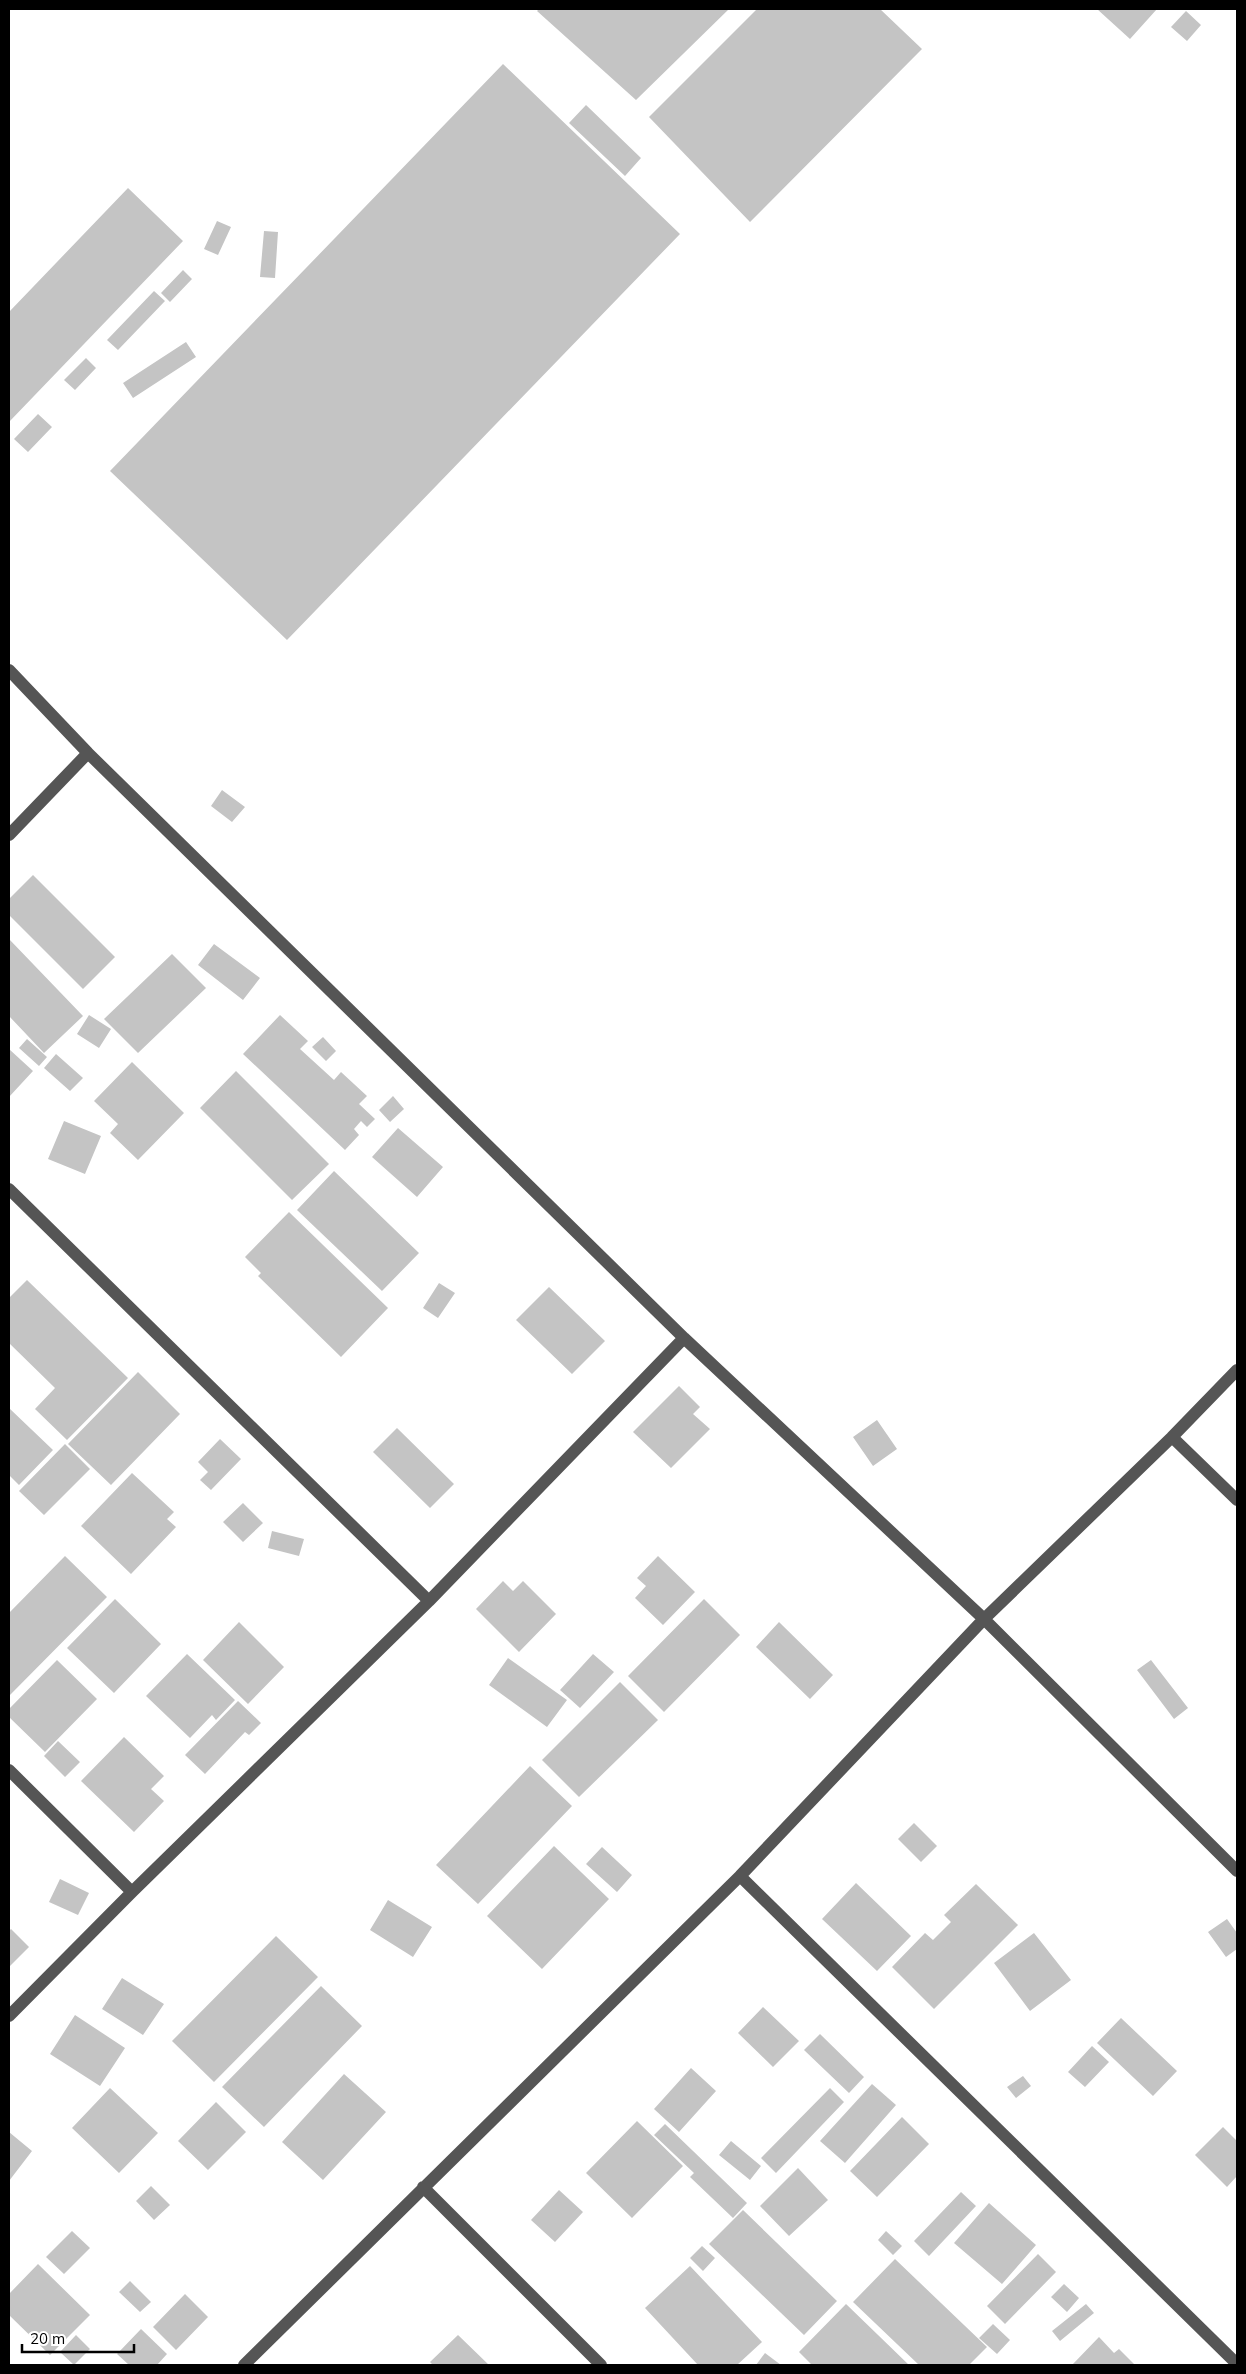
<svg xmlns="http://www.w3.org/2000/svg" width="1246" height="2374" font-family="Mulish,sans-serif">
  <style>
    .building { fill: #c4c4c4 }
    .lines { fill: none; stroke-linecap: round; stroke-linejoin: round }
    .minor { stroke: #555; stroke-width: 12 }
  </style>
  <rect width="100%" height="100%" fill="#fff"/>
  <path class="building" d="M 539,9 L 729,9 L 636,100 L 537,11 Z
    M 757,9 L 880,9 L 922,49 L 750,222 L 649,117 Z
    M 1097,9 L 1157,9 L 1130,39 Z
    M 1186,11 L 1201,25 L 1187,41 L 1171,27 Z
    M 503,64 L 680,234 L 287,640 L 110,471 Z
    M 586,105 L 641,158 L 625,176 L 569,123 Z
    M 128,188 L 183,241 L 9,422 L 9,312 Z
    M 217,221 L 231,227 L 218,255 L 204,249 Z
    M 264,231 L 278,232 L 275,278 L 260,277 Z
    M 183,270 L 192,279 L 170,302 L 161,293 Z
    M 154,291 L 165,301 L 118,350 L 107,340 Z
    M 186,342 L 196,357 L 133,398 L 123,383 Z
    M 86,358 L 96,368 L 75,390 L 64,380 Z
    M 38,414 L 52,427 L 28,452 L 14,439 Z
    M 222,790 L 245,807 L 232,822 L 211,806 Z
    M 33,875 L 115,957 L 83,989 L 9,915 L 9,899 Z
    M 9,939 L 83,1016 L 44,1053 L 9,1016 Z
    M 214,944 L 260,978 L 243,1000 L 198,965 Z
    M 172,954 L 206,988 L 138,1053 L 104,1019 Z
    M 89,1015 L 111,1029 L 99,1048 L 77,1034 Z
    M 280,1015 L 308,1041 L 300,1049 L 334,1080 L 341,1072 L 367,1096 L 359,1104 L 375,1119 L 367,1127 L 361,1121 L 354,1129 L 359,1135 L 345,1150 L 243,1054 Z
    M 323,1037 L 336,1051 L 326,1061 L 312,1047 Z
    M 27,1039 L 47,1057 L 39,1066 L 19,1048 Z
    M 9,1049 L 33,1071 L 9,1097 Z
    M 56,1054 L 83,1078 L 70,1091 L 44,1068 Z
    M 132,1062 L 184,1113 L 138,1160 L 110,1133 L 118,1124 L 94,1101 Z
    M 236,1071 L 329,1164 L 292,1200 L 200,1108 Z
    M 393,1096 L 404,1109 L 390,1122 L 379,1110 Z
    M 64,1121 L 101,1136 L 85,1174 L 48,1159 Z
    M 398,1128 L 443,1167 L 417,1197 L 372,1157 Z
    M 334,1171 L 419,1253 L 382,1291 L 297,1210 Z
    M 289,1212 L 388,1308 L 341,1357 L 258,1276 L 261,1273 L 245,1257 Z
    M 27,1280 L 128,1378 L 67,1440 L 35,1409 L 55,1388 L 9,1343 L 9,1298 Z
    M 439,1283 L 455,1293 L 438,1318 L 423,1308 Z
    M 549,1287 L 605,1341 L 572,1374 L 516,1320 Z
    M 138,1372 L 180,1414 L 111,1485 L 68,1444 Z
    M 679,1386 L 700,1407 L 693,1414 L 710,1429 L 671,1468 L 633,1432 Z
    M 9,1408 L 53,1450 L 19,1485 L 9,1475 Z
    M 877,1420 L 897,1449 L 873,1466 L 853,1437 Z
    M 397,1428 L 454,1484 L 430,1508 L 373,1452 Z
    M 220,1439 L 241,1459 L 211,1490 L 200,1480 L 208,1472 L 198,1462 Z
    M 65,1444 L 90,1469 L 44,1515 L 19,1491 Z
    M 132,1473 L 174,1512 L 167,1519 L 176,1527 L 131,1574 L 81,1526 Z
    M 243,1503 L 263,1523 L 243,1542 L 223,1522 Z
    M 272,1531 L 304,1539 L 299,1556 L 268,1548 Z
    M 65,1556 L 107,1597 L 9,1696 L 9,1613 Z
    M 658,1556 L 695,1592 L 663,1625 L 635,1598 L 646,1586 L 637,1578 Z
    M 503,1581 L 513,1591 L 523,1581 L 556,1614 L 519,1652 L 476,1609 Z
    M 115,1599 L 161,1644 L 114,1693 L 67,1648 Z
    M 704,1599 L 740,1635 L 664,1712 L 628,1676 Z
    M 239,1622 L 284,1667 L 248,1704 L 203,1660 Z
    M 779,1622 L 833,1675 L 810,1699 L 756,1647 Z
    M 187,1654 L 235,1700 L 216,1720 L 212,1715 L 190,1738 L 146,1696 Z
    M 593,1654 L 614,1672 L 580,1708 L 560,1690 Z
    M 508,1658 L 567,1700 L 547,1727 L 489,1685 Z
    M 57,1660 L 97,1699 L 45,1752 L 9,1717 L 9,1709 Z
    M 1151,1660 L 1188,1708 L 1174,1719 L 1137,1670 Z
    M 620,1682 L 658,1720 L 579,1797 L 542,1760 Z
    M 238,1701 L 261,1723 L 249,1735 L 245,1732 L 205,1774 L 185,1755 Z
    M 124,1737 L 164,1776 L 151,1789 L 164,1801 L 134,1832 L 81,1781 Z
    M 58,1741 L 80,1762 L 65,1777 L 44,1756 Z
    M 530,1766 L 572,1806 L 478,1904 L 436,1865 Z
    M 914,1823 L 937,1846 L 921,1862 L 898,1839 Z
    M 554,1846 L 609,1899 L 542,1969 L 487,1916 Z
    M 602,1847 L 632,1875 L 617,1892 L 586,1864 Z
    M 60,1879 L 89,1893 L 78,1915 L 49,1902 Z
    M 856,1883 L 911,1936 L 877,1971 L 822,1919 Z
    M 976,1884 L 1018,1925 L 934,2009 L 892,1967 L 925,1933 L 933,1940 L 951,1922 L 944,1915 Z
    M 388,1900 L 432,1927 L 413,1957 L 370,1930 Z
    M 1227,1919 L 1237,1933 L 1237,1949 L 1226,1957 L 1208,1932 Z
    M 11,1929 L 29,1947 L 9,1967 L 9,1931 Z
    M 1034,1933 L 1071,1980 L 1030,2011 L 994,1963 Z
    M 276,1936 L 318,1977 L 214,2082 L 172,2041 Z
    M 122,1978 L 164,2004 L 143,2035 L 102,2009 Z
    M 321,1986 L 362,2026 L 264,2127 L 222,2087 Z
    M 763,2007 L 799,2041 L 773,2067 L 738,2033 Z
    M 75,2015 L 125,2048 L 100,2086 L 50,2054 Z
    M 1121,2018 L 1177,2071 L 1153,2096 L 1097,2043 Z
    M 820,2034 L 864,2077 L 849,2093 L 804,2050 Z
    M 1092,2046 L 1109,2062 L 1085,2087 L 1068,2072 Z
    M 691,2068 L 716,2091 L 679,2132 L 654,2109 Z
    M 344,2074 L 386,2112 L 323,2180 L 282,2142 Z
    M 1023,2076 L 1031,2086 L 1016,2098 L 1007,2087 Z
    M 872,2084 L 896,2105 L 845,2163 L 820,2141 Z
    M 110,2088 L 158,2133 L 119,2173 L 72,2128 Z
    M 830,2088 L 844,2102 L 776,2173 L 761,2158 Z
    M 216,2102 L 246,2132 L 208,2170 L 178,2141 Z
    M 902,2117 L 929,2144 L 877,2197 L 850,2171 Z
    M 637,2121 L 683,2166 L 632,2218 L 586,2173 Z
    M 665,2124 L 747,2203 L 733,2218 L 690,2177 L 694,2173 L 654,2135 Z
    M 1223,2127 L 1237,2141 L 1237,2176 L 1227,2187 L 1195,2155 Z
    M 9,2132 L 32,2151 L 9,2181 Z
    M 731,2141 L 761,2166 L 750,2180 L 719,2155 Z
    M 798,2168 L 828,2200 L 789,2236 L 760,2206 Z
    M 151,2186 L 170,2205 L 154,2220 L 136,2201 Z
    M 559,2190 L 583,2212 L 555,2242 L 531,2220 Z
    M 961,2192 L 976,2206 L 929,2256 L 914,2241 Z
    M 989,2203 L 1036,2245 L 1002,2284 L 954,2243 Z
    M 743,2210 L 837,2301 L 804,2335 L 709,2244 Z
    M 72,2231 L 90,2248 L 64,2274 L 46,2257 Z
    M 886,2231 L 902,2246 L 893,2255 L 878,2240 Z
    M 702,2246 L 715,2258 L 703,2271 L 690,2258 Z
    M 1038,2254 L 1056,2272 L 1005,2324 L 987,2306 Z
    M 895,2259 L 987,2347 L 969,2365 L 919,2365 L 853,2302 Z
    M 38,2264 L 90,2315 L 50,2355 L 9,2315 L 9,2294 Z
    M 690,2266 L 762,2342 L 737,2365 L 698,2365 L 645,2308 Z
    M 130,2281 L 151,2302 L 140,2312 L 119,2292 Z
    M 1064,2284 L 1079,2298 L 1067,2312 L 1051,2297 Z
    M 185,2294 L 208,2317 L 176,2350 L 153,2327 Z
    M 846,2304 L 909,2365 L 812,2365 L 799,2352 Z
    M 1086,2304 L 1094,2313 L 1060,2341 L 1052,2331 Z
    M 993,2324 L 1010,2340 L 997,2354 L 979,2338 Z
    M 141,2329 L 167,2354 L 157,2365 L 129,2365 L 117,2354 Z
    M 76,2335 L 90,2349 L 74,2365 L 60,2352 Z
    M 458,2335 L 489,2365 L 433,2365 L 430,2362 Z
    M 1099,2337 L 1114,2353 L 1119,2349 L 1135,2365 L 1072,2365 Z
    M 765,2353 L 781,2365 L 756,2365 Z"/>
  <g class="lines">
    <path class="minor" d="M 9,670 L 88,753 L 684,1338 L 984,1619 L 1237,1871
      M 9,835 L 88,753
      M 9,1189 L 429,1601
      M 1172,1437 L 1237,1500
      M 9,1770 L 132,1892
      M 740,1876 L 1237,2364
      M 9,2016 L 132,1892 L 429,1601 L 684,1338
      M 423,2187 L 601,2365
      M 244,2365 L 740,1876 L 984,1619 L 1172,1437 L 1237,1370"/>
  </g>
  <rect width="1246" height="2374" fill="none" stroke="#000000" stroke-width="20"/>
  <path d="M22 2344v8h112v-8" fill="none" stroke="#000000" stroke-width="2.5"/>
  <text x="30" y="2344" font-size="15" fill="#000000" stroke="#ffffff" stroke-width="4" paint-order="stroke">20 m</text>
</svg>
